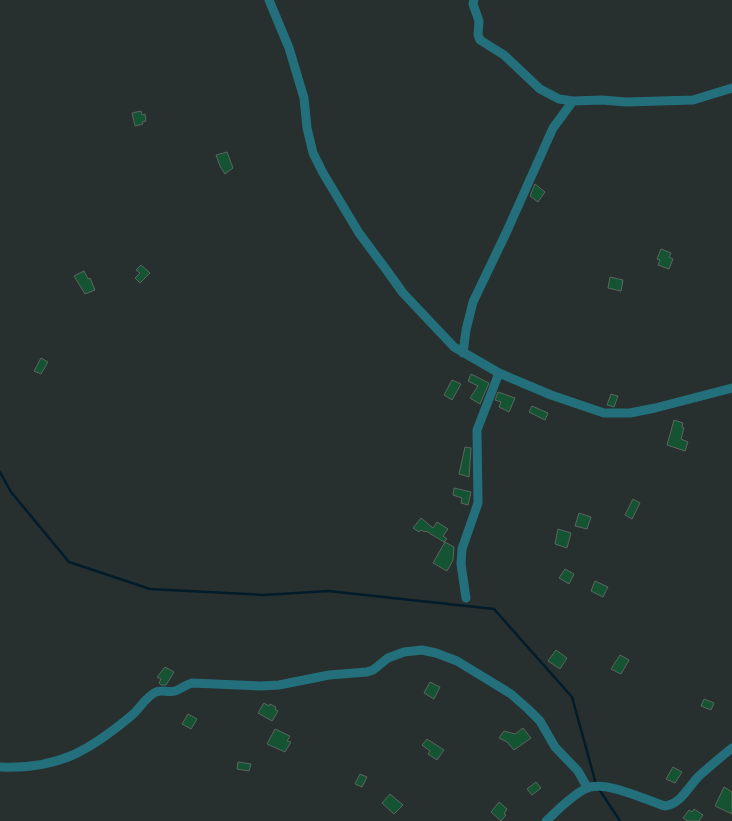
<svg xmlns="http://www.w3.org/2000/svg" width="732" height="821" font-family="Rubik,sans-serif">
  <style>
    .lines { fill: none; stroke-linecap: round; stroke-linejoin: round }
    .stream { stroke: #031c2b; stroke-width: 2.5 }
    .building { fill: #145432; stroke: #5d6560 }
    .minor { stroke: #23707c; stroke-width: 9 }
  </style>
  <rect width="100%" height="100%" fill="#27302e"/>
  <g class="lines">
    <path class="stream" d="M 0,472 L 11,492 L 69,562 L 150,589 L 264,595 L 328,591 L 494,609 L 572,697 L 596,784
      M 599,789 L 620,821"/>
  </g>
  <path class="building" d="M 141,111 L 142,115 L 145,114 L 146,121 L 142,122 L 143,124 L 135,126 L 132,113 Z
    M 227,152 L 233,168 L 225,174 L 220,166 L 216,155 Z
    M 535,184 L 545,192 L 538,202 L 530,196 Z
    M 661,249 L 671,253 L 669,257 L 673,259 L 669,269 L 658,265 L 660,260 L 657,259 Z
    M 141,265 L 150,273 L 140,283 L 135,278 L 140,273 L 136,270 Z
    M 84,271 L 88,279 L 90,278 L 95,290 L 85,294 L 74,276 Z
    M 610,277 L 623,280 L 621,291 L 608,288 Z
    M 41,358 L 48,362 L 41,374 L 34,371 Z
    M 471,374 L 489,383 L 480,404 L 470,398 L 478,386 L 468,381 Z
    M 452,380 L 461,384 L 452,400 L 444,395 Z
    M 498,392 L 515,398 L 509,412 L 499,407 L 501,402 L 495,400 Z
    M 611,394 L 618,396 L 614,407 L 607,405 Z
    M 532,406 L 548,413 L 545,420 L 529,412 Z
    M 674,420 L 683,423 L 682,427 L 684,428 L 681,439 L 688,442 L 685,451 L 667,445 Z
    M 465,447 L 471,448 L 469,477 L 459,474 Z
    M 454,488 L 471,492 L 468,505 L 461,503 L 462,498 L 453,495 Z
    M 633,499 L 640,503 L 632,519 L 625,515 Z
    M 579,513 L 591,517 L 587,529 L 575,526 Z
    M 421,518 L 433,528 L 437,522 L 448,529 L 443,536 L 447,539 L 444,542 L 426,531 L 425,532 L 421,530 L 419,532 L 413,528 Z
    M 558,529 L 571,533 L 567,548 L 555,544 Z
    M 445,542 L 454,547 L 453,560 L 447,571 L 433,563 Z
    M 565,569 L 574,574 L 569,584 L 559,578 Z
    M 595,581 L 608,587 L 603,597 L 591,591 Z
    M 556,650 L 567,658 L 560,669 L 548,661 Z
    M 620,655 L 629,660 L 621,674 L 611,669 Z
    M 165,667 L 174,672 L 166,685 L 161,685 L 159,683 L 161,679 L 157,677 Z
    M 430,682 L 440,687 L 434,699 L 424,693 Z
    M 704,699 L 714,703 L 711,710 L 701,706 Z
    M 264,703 L 269,706 L 270,704 L 276,707 L 275,709 L 278,711 L 272,721 L 258,713 Z
    M 188,714 L 197,719 L 191,729 L 182,724 Z
    M 523,728 L 531,738 L 514,750 L 507,742 L 499,738 L 504,731 L 515,734 Z
    M 275,729 L 290,736 L 287,741 L 291,742 L 285,752 L 267,744 Z
    M 427,739 L 444,750 L 437,760 L 428,754 L 430,751 L 422,745 Z
    M 238,762 L 251,764 L 249,771 L 237,769 Z
    M 673,767 L 682,772 L 675,783 L 666,779 Z
    M 360,774 L 367,777 L 362,787 L 355,784 Z
    M 536,782 L 541,788 L 532,795 L 527,789 Z
    M 724,787 L 732,792 L 732,814 L 715,806 Z
    M 390,794 L 403,805 L 394,814 L 382,803 Z
    M 499,802 L 507,809 L 504,814 L 506,815 L 501,821 L 491,812 Z
    M 694,809 L 703,815 L 699,821 L 688,821 L 683,818 L 689,810 L 692,812 Z"/>
  <g class="lines">
    <path class="minor" d="M 269,0 L 289,48 L 304,98 L 307,128 L 313,153 L 323,173 L 359,233 L 385,268 L 403,293 L 454,347 L 499,373 L 551,395 L 604,413 L 630,413 L 655,408 L 732,388
      M 474,0 L 473,4 L 479,21 L 478,35 L 480,40 L 504,55 L 540,89 L 559,99 L 573,101 L 602,100 L 626,102 L 693,100 L 732,88
      M 463,353 L 466,330 L 473,302 L 507,231 L 553,128 L 573,101
      M 466,598 L 461,564 L 462,549 L 478,503 L 477,430 L 499,373
      M 0,767 C 57,770 89,751 131,716 C 140,709 145,697 156,692 C 162,689 168,693 175,691 C 181,689 185,685 192,683 L 261,686 L 279,685 L 329,675 L 367,672 L 373,670 L 388,658 L 404,652 L 422,650 L 436,653 L 457,661 L 511,694 L 528,709 L 540,721 L 555,747 L 578,771 L 587,787
      M 546,821 C 558,810 571,796 585,789 C 605,779 645,800 665,806 C 681,804 688,787 699,776 C 710,766 721,757 732,748"/>
  </g>
</svg>
